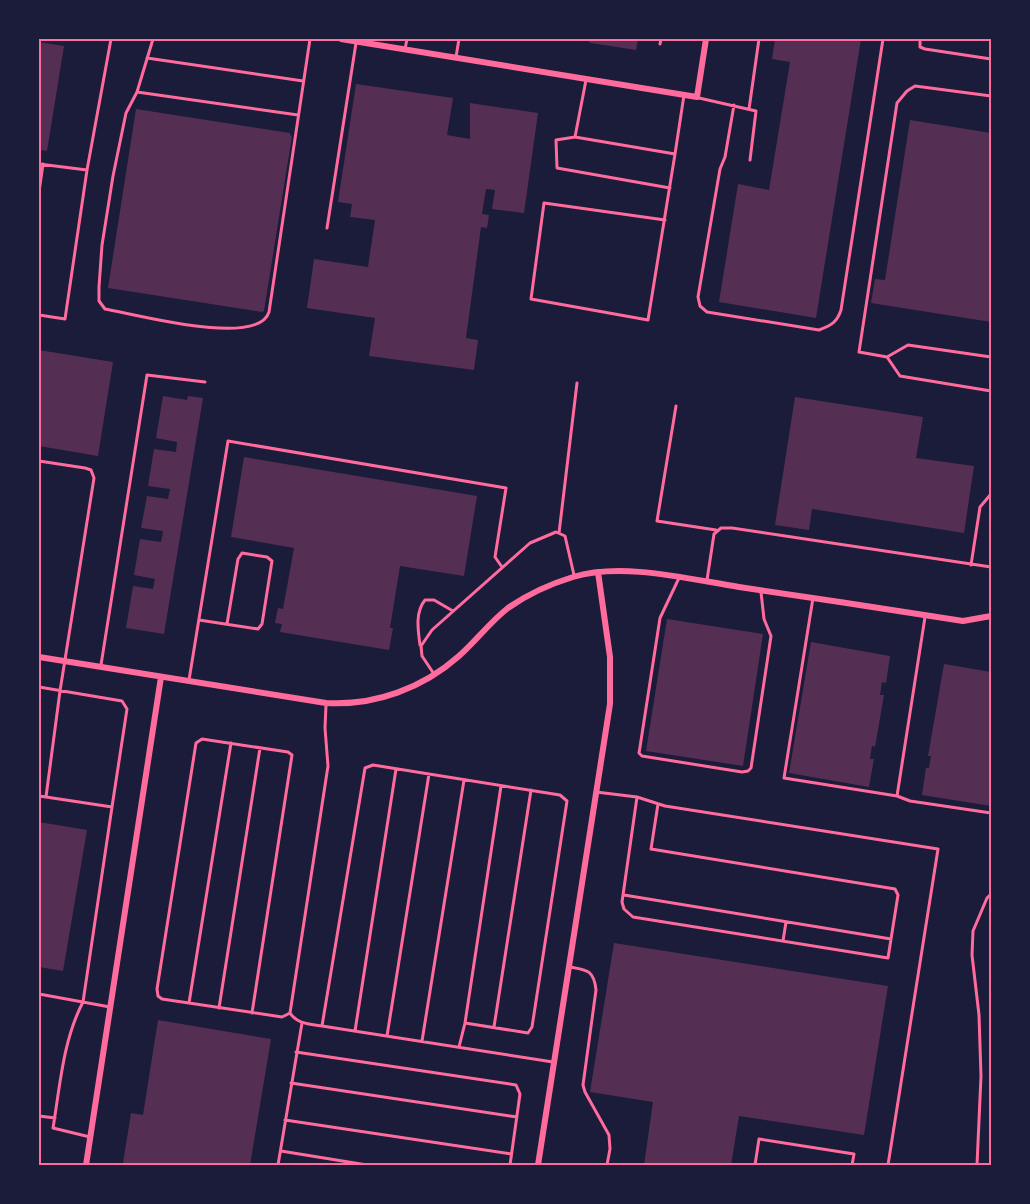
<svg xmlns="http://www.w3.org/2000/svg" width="1030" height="1204" font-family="Jost,sans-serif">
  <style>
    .building { fill: #542f53 }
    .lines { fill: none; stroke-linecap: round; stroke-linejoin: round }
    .service { stroke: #ff6b9d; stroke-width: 3 }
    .minor { stroke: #ff6b9d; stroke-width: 6 }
    .neatline { fill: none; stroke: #ff6b9d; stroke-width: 2 }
  </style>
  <rect width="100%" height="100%" fill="#1b1b3a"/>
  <path class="building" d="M 584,39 L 638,39 L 636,50 L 591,43 Z
    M 775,39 L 861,39 L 816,318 L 719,302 L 738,184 L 769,190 L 790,62 L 772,59 Z
    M 39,42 L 64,46 L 47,151 L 39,150 Z
    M 356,84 L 453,98 L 447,135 L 470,139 L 470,103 L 538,113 L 524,213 L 492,209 L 495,190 L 486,189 L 482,214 L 489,215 L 487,228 L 481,227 L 466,338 L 478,340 L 474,370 L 369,356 L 375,318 L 307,308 L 314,259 L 368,267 L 375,220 L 350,217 L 352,204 L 338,202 Z
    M 136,109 L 290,133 L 290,135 L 292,136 L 264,311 L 262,312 L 108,288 Z
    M 910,120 L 991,133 L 991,322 L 871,303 L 875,279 L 885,280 Z
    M 39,350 L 113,362 L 98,456 L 39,446 Z
    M 163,396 L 187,400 L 188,396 L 203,398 L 164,634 L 126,628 L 133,586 L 153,589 L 155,579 L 134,575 L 140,539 L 161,542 L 163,531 L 141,528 L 147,496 L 168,499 L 170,489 L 148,486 L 154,449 L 176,452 L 177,442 L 156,438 Z
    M 795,397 L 923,417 L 916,458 L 974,466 L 964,533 L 812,509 L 809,530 L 775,525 Z
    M 244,457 L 477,496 L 464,576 L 400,566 L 390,628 L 393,628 L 389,650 L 280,632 L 282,624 L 275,623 L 278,608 L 283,609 L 294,548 L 231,537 Z
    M 667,619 L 763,634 L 743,766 L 646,751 Z
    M 811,642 L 890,656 L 886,683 L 882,682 L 880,695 L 884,695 L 875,747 L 872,746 L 870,759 L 874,759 L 869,787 L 789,773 Z
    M 944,664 L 991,672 L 991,806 L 922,795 L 926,768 L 929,768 L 931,756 L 928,756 Z
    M 39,822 L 87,830 L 63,971 L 39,967 Z
    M 614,943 L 888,986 L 864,1135 L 739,1116 L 731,1165 L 644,1165 L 653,1102 L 590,1092 Z
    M 158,1020 L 271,1039 L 250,1165 L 135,1165 L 123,1163 L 131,1113 L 143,1115 Z"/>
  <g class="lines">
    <path class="service" d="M 153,39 L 137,92 L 126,113 L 113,176 L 102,245 L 99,287 L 99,301 L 105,309 C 134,314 258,348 269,312 L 310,39
      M 920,39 L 920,47 L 925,49 L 991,59
      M 660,44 L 661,39
      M 405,49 L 407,39
      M 456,57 L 459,39
      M 147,58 L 303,81
      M 586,80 L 575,137 L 675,154 L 684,95
      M 137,92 L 298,115
      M 699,98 L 756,111 L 750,160
      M 734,105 L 725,157 L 720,169 L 698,297 L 700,306 L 707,312 L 819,330 C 832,325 837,322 841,310 L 883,39
      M 749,109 L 759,39
      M 575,137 L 556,140 L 557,168 L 670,188
      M 39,164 L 87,170 L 65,319 L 39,315
      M 87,170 L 111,39
      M 39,192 L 43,164
      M 665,220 L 544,203 L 531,299 L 648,320 L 675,154
      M 327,228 L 356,43
      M 887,357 L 859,352 L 897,103 L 907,91 L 915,86 L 991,96
      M 991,357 L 908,345 L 887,357 L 900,376 L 991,391
      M 676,406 L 657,521 L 716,530
      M 39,461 L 85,468 L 91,470 L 94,478 L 60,691 L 46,797 L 39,796
      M 559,533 L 577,383
      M 971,565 L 980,507 L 991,494
      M 679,578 L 660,618 L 640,747 L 639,753 L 642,756 L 742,772 L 748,771 L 751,768 L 771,636 L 764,619 L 761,592
      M 707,580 L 714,534 L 721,528 L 732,528 L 991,567
      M 813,598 L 784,778 L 897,796 L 910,801 L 991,813
      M 199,620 L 258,629 L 262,624 L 272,561 L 267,557 L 242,553 L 238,559 L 227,624
      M 420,645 C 418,630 415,612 425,600 L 434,600 L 453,611
      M 101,665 L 147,375 L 205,382
      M 434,674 L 422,656 L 421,646 L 432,630 L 530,543 L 556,532 L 565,536 L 574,575
      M 189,680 L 228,441 L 506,488 L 495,557 L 502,567
      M 39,687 L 122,701 L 127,709 L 112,807
      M 326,705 L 325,728 L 328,766 L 290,1013 C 297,1024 310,1024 322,1026 L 553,1062
      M 596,792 L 637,797 L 665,806 L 938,849 L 888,1165
      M 897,796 L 925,617
      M 46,797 L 112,807 L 83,1002 C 63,1040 60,1086 53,1128 L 90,1137
      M 637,797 L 622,902 L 624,909 L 633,917 L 888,958 L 898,895 L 895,889 L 651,849 L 658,804
      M 624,895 L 891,939
      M 783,941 L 786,922
      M 570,967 C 587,970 594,970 596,990 L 583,1085 L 585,1092 L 609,1135 L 610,1149 L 607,1165
      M 39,994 L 110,1007
      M 189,1003 L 231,743
      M 219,1008 L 260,748
      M 252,1013 L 292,755 L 288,752 L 202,739 L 196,743 L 157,989 L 158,996 L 162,999 L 282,1017 L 290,1013
      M 465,1023 L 501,786
      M 322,1026 L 365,768 L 373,765 L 560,795 L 567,801 L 532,1027 L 528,1033 L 465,1023 L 459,1047
      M 494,1027 L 531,790
      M 355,1031 L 396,769
      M 387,1036 L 429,774
      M 422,1041 L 464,780
      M 296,1052 L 516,1085 L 520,1094 L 510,1165
      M 291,1083 L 517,1117
      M 39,1116 L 55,1118
      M 285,1120 L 511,1154
      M 281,1151 L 367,1165
      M 278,1165 L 302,1023
      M 755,1165 L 759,1139 L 854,1154 L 852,1165
      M 977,1165 L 981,1076 L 979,1015 L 972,955 L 973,931 L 987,898 L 991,894"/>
    <path class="minor" d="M 341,39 L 697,97 L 706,39
      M 39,657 L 326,703 C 375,706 423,688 459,656 C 476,641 490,622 508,608 C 528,594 550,584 573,577 C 622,562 688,579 739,587 C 814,598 888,609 963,621 L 991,616
      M 86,1165 L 161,677
      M 538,1165 L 610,704 L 610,657 L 598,572"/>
  </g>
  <rect width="1030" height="1204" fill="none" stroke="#1b1b3a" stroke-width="81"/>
  <rect x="40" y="40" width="950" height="1124" class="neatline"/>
</svg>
